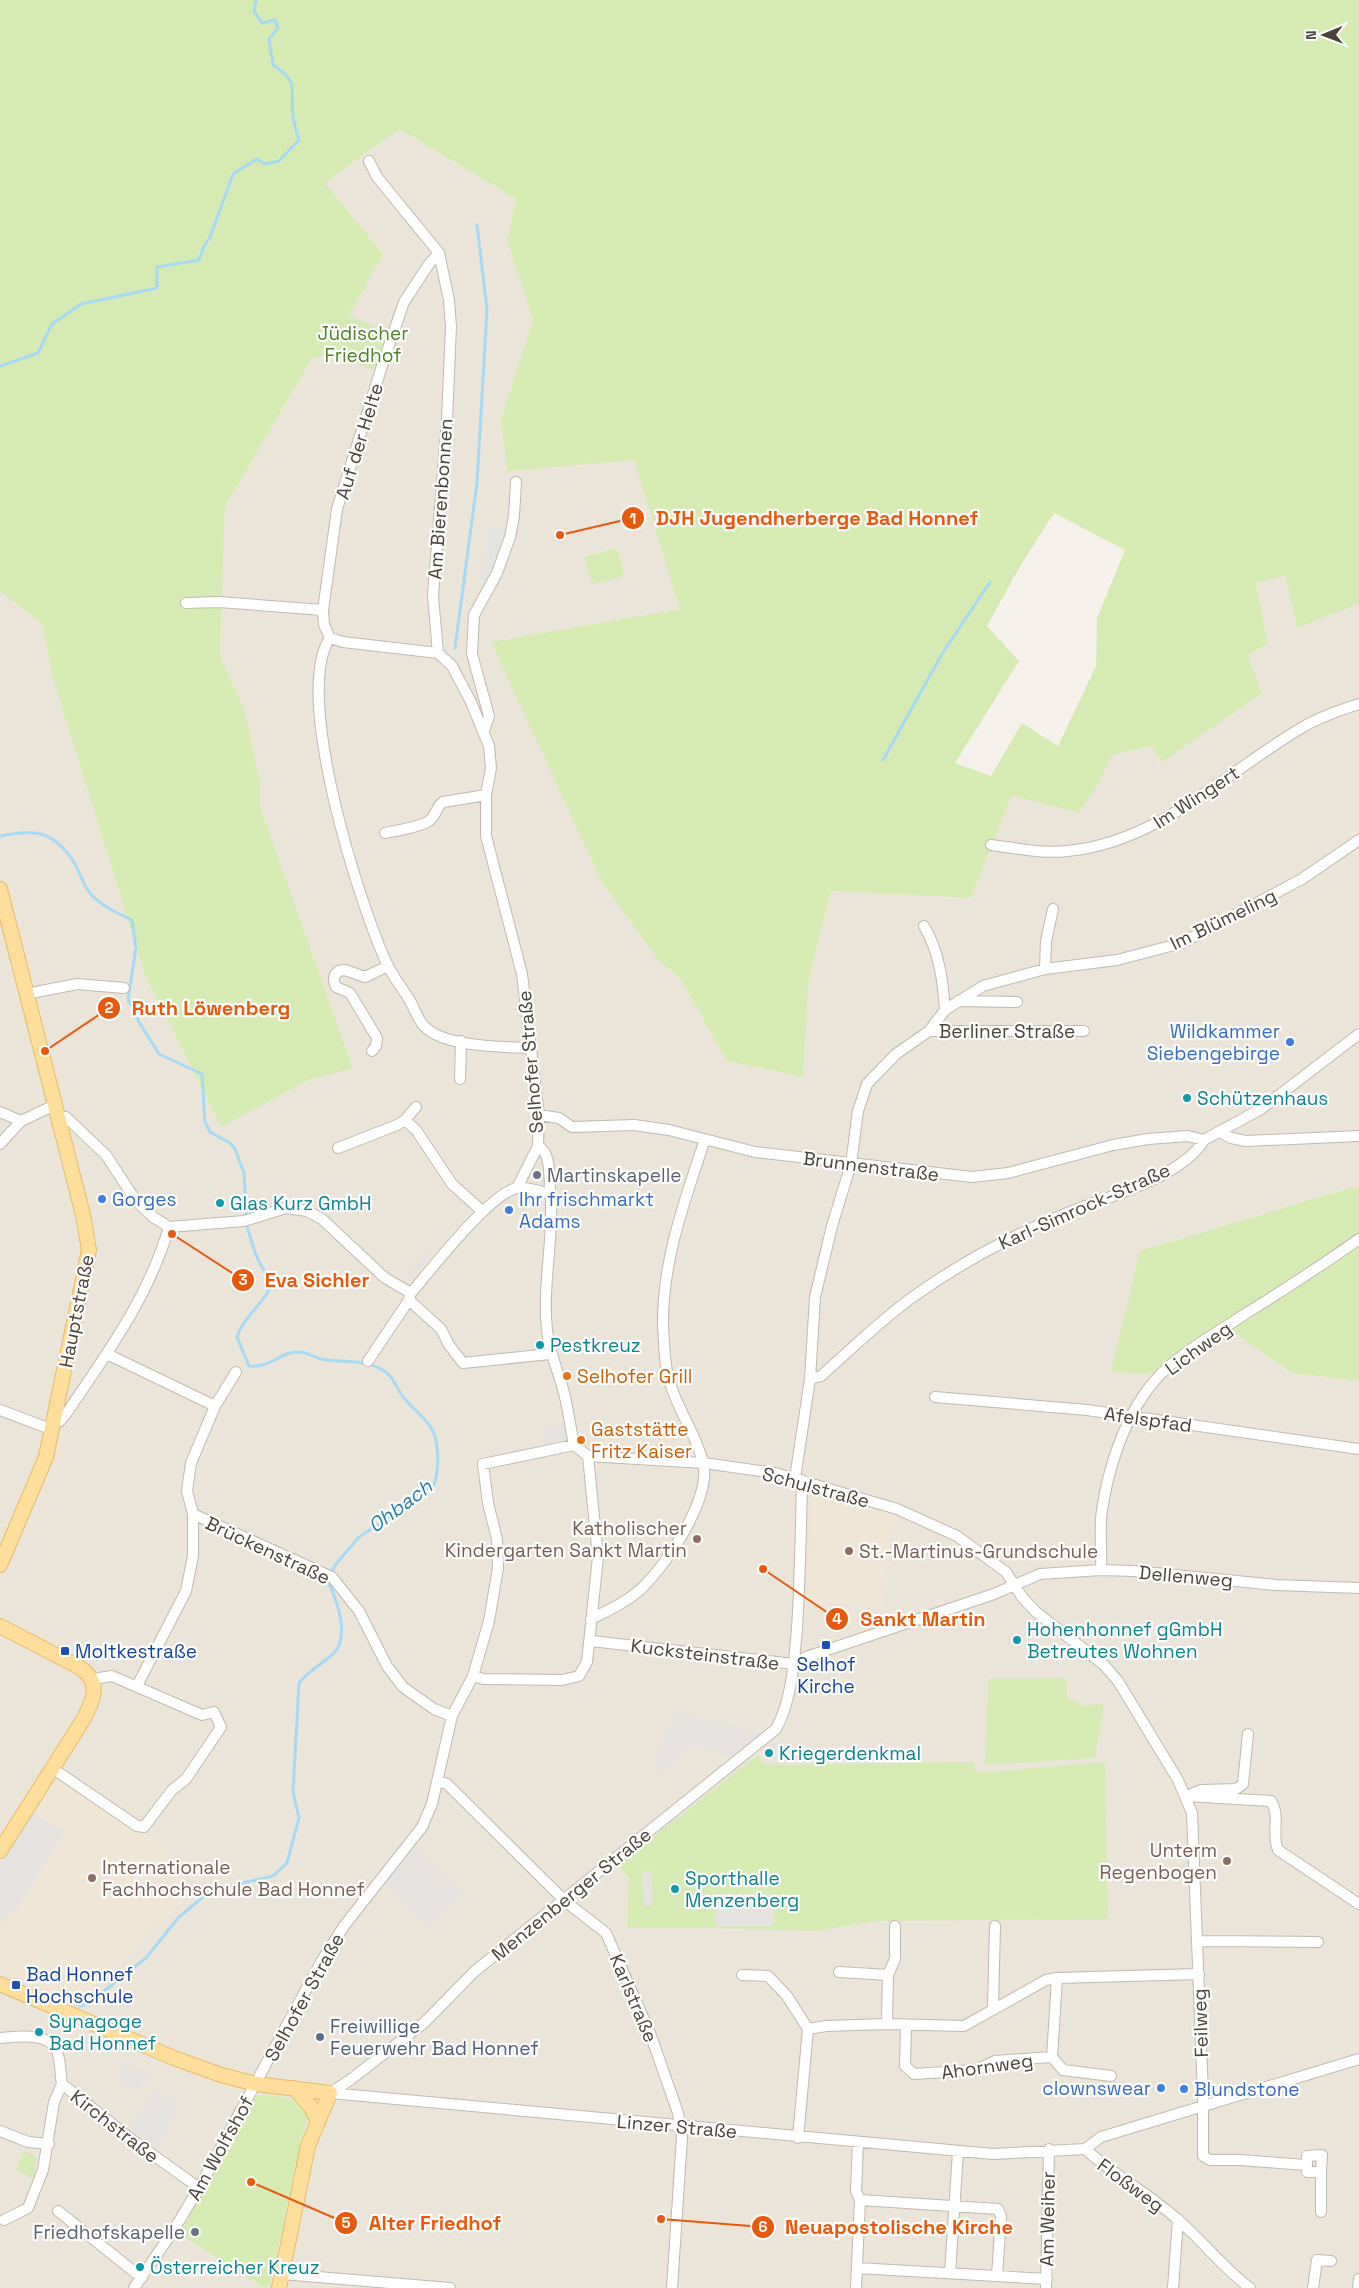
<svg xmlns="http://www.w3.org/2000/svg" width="1359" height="2288" font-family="'Space Grotesk',sans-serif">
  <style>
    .residential { fill: #eae4d9 }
    .education { fill: #efe6d5 }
    .green { fill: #d5ebb3; fill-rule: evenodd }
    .parking { fill: #e5e2df }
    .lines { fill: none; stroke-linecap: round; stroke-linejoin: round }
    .stream { stroke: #a6d9f4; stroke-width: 3 }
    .minor-casing { stroke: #c2b9ad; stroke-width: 12 }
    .major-casing { stroke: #e9ba66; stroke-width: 16 }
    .minor { stroke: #fff; stroke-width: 10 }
    .major { stroke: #ffdd9b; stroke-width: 14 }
    .shop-dot { fill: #3f7fe0; stroke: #fff; stroke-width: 2 }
    .culture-dot { fill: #0f9aa8; stroke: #fff; stroke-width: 2 }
    .worship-dot { fill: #6b7280; stroke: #fff; stroke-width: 2 }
    .food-dot { fill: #e8710a; stroke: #fff; stroke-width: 2 }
    .education-dot { fill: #8d6e63; stroke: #fff; stroke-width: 2 }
    .transit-dot { fill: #1a4fb4; stroke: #fff; stroke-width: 2 }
    .service-dot { fill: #5c6f8a; stroke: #fff; stroke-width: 2 }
    .labels { text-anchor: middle; stroke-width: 4.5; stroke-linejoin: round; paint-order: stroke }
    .park-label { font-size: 19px; fill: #4e8128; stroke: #fff }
    .street-label { font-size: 19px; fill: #4b4238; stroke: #fff }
    .shop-label { font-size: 19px; fill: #366cbe; stroke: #fff; text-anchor: start }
    .culture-label { font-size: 19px; fill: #0d838f; stroke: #fff; text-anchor: start }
    .worship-label { font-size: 19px; fill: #5b616d; stroke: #fff; text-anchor: start }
    .food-label { font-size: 19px; fill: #c56008; stroke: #fff; text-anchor: start }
    .education-label { font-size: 19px; fill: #785e54; stroke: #fff; text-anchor: end }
    .transit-label { font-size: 19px; fill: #164399; stroke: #fff; text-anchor: start }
    .service-label { font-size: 19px; fill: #4e5e75; stroke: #fff; text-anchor: start }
    .water-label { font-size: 20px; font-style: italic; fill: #287cac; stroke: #fff }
    .leader { fill: none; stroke: #e8590c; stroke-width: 2 }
    .callout-dot { fill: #e8590c; stroke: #fff; stroke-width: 2 }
    .mark-label { font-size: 15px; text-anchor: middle; font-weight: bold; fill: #fff }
    .callout-label { font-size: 20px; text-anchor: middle; font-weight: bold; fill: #e8590c; stroke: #fff; stroke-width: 4.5; stroke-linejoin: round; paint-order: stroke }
  </style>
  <rect width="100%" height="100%" fill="#f6f2eb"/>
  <path class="residential" d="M 399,129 L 516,199 L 507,240 L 533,319 L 501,419 L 507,470 L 634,460 L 681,609 L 491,642 L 657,958 L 681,980 L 727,1061 L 803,1077 L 809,979 L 831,891 L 971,898 L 1012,794 L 1079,812 L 1112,755 L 1154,746 L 1160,763 L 1248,656 L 1268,644 L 1256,583 L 1285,576 L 1297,628 L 1359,604 L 1359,1188 L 1350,1188 L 1140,1251 L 1222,1324 L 1292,1373 L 1359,1381 L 1359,2288 L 0,2288 L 0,592 L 42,623 L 53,679 L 146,978 L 221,1127 L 309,1080 L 353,1067 L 260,806 L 260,780 L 244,708 L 220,656 L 225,507 L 312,358 L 349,316 L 383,254 L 325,183 Z"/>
  <path class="education" d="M 810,1492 L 894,1515 L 881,1607 L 807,1603 Z
    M 55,1771 L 114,1811 L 162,1848 L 195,1892 L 75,2004 L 0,1973 L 0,1864 Z"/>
  <path class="green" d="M 0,0 L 1359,0 L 1359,604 L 1297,628 L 1285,576 L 1256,583 L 1268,644 L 1248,656 L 1262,693 L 1161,763 L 1153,746 L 1112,755 L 1098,784 L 1079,813 L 1012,795 L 971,898 L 831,891 L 809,979 L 803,1077 L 727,1061 L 681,980 L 657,958 L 602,882 L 491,642 L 680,609 L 634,460 L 507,471 L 501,419 L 533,319 L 507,240 L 516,199 L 399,129 L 325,183 L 383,254 L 349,316 L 390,333 L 376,371 L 336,354 L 312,358 L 225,507 L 220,656 L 244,708 L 260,780 L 260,806 L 353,1068 L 309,1080 L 221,1127 L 146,978 L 53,679 L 42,623 L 0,592 ZM 1054,513 L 1125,550 L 1097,618 L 1096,666 L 1058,746 L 1022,723 L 991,776 L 955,763 L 1019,661 L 987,626 L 1019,568 Z
    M 617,548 L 624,576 L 592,584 L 585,557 Z
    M 1350,1188 L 1359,1188 L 1359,1381 L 1292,1373 L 1222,1324 L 1155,1374 L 1111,1372 L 1140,1251 Z
    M 1066,1678 L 1067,1697 L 1083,1706 L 1104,1704 L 1095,1758 L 985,1765 L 988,1679 Z
    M 758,1755 L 765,1765 L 974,1762 L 975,1773 L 1105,1762 L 1108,1919 L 873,1921 L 816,1931 L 713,1928 L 627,1928 L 629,1879 L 618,1864 Z
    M 256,2096 C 281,2097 293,2093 307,2116 L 270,2285 L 262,2287 L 180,2234 Z
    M 24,2152 L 34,2154 L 33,2157 L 37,2158 L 33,2179 L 16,2170 Z"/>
  <path class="parking" d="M 489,528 L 506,530 L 493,568 L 484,584 L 477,576 L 483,565 Z
    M 427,1250 L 432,1254 L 410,1281 L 405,1277 Z
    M 566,1425 L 567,1440 L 544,1446 L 542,1428 L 557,1426 L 557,1428 L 558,1426 Z
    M 673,1710 L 761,1734 L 737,1758 L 691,1744 L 664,1775 L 652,1764 L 667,1735 Z
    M 31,1811 L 64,1832 L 15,1912 L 0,1922 L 0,1864 Z
    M 415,1847 L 463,1892 L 426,1928 L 385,1884 Z
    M 651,1871 L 652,1906 L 644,1906 L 643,1872 Z
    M 715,1894 L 774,1894 L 774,1926 L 715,1926 Z
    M 123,2065 L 149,2073 L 139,2091 L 117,2080 Z
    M 153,2089 L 181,2102 L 157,2149 L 130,2129 Z"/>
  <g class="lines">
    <path class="stream" d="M 0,366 L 38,353 L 52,324 L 81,304 L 157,288 L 157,267 L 199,260 L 204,246 L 210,237 L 233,174 L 257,159 L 265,164 L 279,161 L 299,140 C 297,132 294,124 293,116 C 290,90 300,82 273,65 L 269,39 L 278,28 L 275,20 L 262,23 L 254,11 L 256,0
      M 455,648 L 477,483 L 487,309 L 477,225
      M 883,760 L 942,654 L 990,582
      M 0,836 C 32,830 51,829 72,859 C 79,869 82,883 90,893 C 101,906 117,913 132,920 L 136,948 L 128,999 L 139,1022 L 159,1054 L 202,1074 L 205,1122 L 210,1132 L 230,1143 L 235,1149 L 244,1173 L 247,1227 L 256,1255 L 271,1285 C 264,1305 243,1316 237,1337 L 249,1366 C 272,1368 281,1351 299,1352 C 307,1352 314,1357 321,1359 C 340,1363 364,1359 381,1369 C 394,1376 396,1388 404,1398 C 412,1408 423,1416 430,1426 C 440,1439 439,1471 434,1485 L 417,1494 L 397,1512 L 359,1537 L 336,1564 L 327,1579 C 336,1598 352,1638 332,1655 C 320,1665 308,1671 299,1683 L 293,1792 L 299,1818 L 287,1863 L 273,1876 L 210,1891 L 178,1918 L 146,1958 L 89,2003 L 80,2006"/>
    <defs>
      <path id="minor" d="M 369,161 L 377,177 L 439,253 L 429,264 L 404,302 L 381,369 L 337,509 L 323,610 L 324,625 L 330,638 L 343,642 L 438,653
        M 439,253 L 449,300 L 451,327 L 447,419 L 433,596 L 438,653 L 452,666 L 471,702 L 489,746 L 491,768 L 486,795 L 486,836 L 522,974 L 539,1115 L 538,1146 L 517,1188
        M 186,603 L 219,602 L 323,610
        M 330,638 C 292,693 360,907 388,966 C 394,978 403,989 410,1001 C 415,1009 418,1021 425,1027 C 445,1047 503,1047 531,1048
        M 484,731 L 489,716 L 472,654 L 474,615 L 497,573 L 510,537 L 514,516 L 516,482
        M 385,833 C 398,830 418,828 429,821 C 436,816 436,807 443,802 L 486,795
        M 991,845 C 1016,848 1042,854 1067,851 C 1159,843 1227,771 1303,727 C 1320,717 1340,710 1359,704
        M 924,926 C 939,951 943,981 945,1010
        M 1045,969 L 1046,941 L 1053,909
        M 26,994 L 77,984 L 124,988
        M 958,1001 L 1017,1002
        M 929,1031 L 1084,1031
        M 372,1051 L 376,1046 L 377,1038 L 350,993 L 336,987 C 333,980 333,976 338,971 L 345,970 L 365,977 L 388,966
        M 460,1079 L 461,1041
        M 0,1112 L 21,1121
        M 539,1115 L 559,1118 L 572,1127 L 634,1125 L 669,1130 L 755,1152 L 972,1177 L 1008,1173 L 1113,1145 L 1148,1139 L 1188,1136 L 1204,1140
        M 58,1117 L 66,1117 L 106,1155 L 136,1201 L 153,1217 L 169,1227
        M 405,1120 L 416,1130 L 452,1184 L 482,1211
        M 1220,1132 L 1231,1138 L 1246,1141 L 1359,1136
        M 0,1144 L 21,1121 L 55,1105
        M 538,1146 C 551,1152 549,1176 550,1188 C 555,1235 542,1282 547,1330 C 549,1351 557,1368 563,1389 C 568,1407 570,1426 574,1445
        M 338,1148 L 397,1125 L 405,1120 L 416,1107
        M 169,1227 L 244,1221 L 286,1208 L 307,1211 L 322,1219 L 385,1278 L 411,1293
        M 411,1293 C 430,1271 490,1193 517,1188 C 526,1186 541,1192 551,1194
        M 409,1300 L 441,1329 L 449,1345 L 463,1363 L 550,1354
        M 107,1354 L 215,1406 L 191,1463 L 187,1491 L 193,1514 L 332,1577 L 359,1611 L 387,1666 L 403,1687 L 434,1709 L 452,1716
        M 368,1361 L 409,1300 L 410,1295
        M 810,1379 L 821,1376 C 850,1350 879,1322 910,1299 C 971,1255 1037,1222 1108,1198 C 1138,1187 1188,1168 1204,1140 L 1261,1109 L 1359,1034
        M 935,1397 L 1087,1410 L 1359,1449
        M 215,1406 L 236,1372
        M 0,1410 L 53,1430
        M 55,1421 L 60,1421 L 66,1414 C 107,1353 148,1299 169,1227
        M 574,1445 L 588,1456 L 704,1463 L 775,1473 L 897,1509 L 957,1536 L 1006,1572 L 1022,1597 L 1036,1612 L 1104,1665 L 1118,1681 L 1178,1780 L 1192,1813 L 1203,2095 L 1203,2156 L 1210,2160 L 1241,2160 L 1305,2165
        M 795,1478 L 810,1379 L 815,1297 L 832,1226 L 851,1164 L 858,1111 L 867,1084 L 896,1054 L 929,1031 L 945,1010 L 983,986 L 1045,969 L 1117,960 L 1182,943 L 1302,879 L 1359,840
        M 1101,1570 C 1102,1550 1099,1529 1102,1510 C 1108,1470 1122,1426 1145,1393 C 1169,1358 1208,1339 1242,1316 C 1282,1291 1321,1266 1359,1239
        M 591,1619 C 609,1610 627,1602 642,1588 C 667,1564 712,1498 703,1462 C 695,1431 673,1403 667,1371 C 664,1357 664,1340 663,1326 C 662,1261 685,1200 705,1139
        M 591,1641 L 794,1664 L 806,1657 L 994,1594 L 1040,1574 L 1101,1570 L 1135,1571 L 1276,1585 L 1359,1588
        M 473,1676 L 483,1679 L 562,1680 L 579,1676 L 587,1662 L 598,1557 L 588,1456
        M 137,1686 L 186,1591 L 193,1556 L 193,1514
        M 52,1768 L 137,1826 L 144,1827 L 172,1790 L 186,1779 L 221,1727 L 214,1712 L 202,1715 L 112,1676 L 99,1678 L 93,1681
        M 438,1781 L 447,1784 L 565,1901 L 606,1933 L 650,2033 L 678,2113 L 682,2137 L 672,2288
        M 1186,1796 L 1271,1801 C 1281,1817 1271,1834 1278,1850 L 1359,1904
        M 1187,1796 L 1201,1790 L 1236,1789 L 1243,1784 L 1248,1734
        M 1198,1941 L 1318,1942
        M 839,1972 L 888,1975
        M 742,1975 L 768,1976 L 787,1996 L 808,2029
        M 993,2008 L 995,1926
        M 887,2024 L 888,1975 L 895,1959 L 895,1926
        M 906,2026 L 905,2066 L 914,2074 L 976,2070 L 995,2061 L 1052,2057 L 1057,1978
        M 0,2038 C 16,2037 47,2032 56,2049 C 61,2058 60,2074 62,2084 L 131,2139 L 199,2188
        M 1052,2057 L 1063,2070 L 1111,2076
        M 330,2093 L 993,2154 L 1085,2149 L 1101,2137 L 1359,2059
        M 330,2093 L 350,2080 L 425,2022 L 475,1971 L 776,1729 C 792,1700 794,1661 797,1629 C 800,1579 801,1530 802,1480
        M 0,2131 L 28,2142 L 49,2144
        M 798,2138 L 808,2029 L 826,2026 L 887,2024 L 964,2026 L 1046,1980 L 1057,1978 L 1199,1974
        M 1085,2149 C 1114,2175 1148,2193 1177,2219 C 1203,2241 1223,2268 1250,2288
        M 1322,2155 L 1321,2172 L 1307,2172 L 1307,2156 Z
        M 860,2200 L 998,2209 L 1001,2216 L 997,2276
        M 58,2211 L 142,2278
        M 1321,2212 L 1321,2172
        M 4,2220 L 28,2208 L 43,2170 L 54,2102 L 62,2084
        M 857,2268 L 1047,2279
        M 950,2273 L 958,2152
        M 282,2274 L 450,2288
        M 134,2288 L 173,2231 L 199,2188 L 321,1962 L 344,1926 L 422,1827 L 432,1804 L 452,1716 L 473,1676 L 489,1621 L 498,1568 L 497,1539 L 488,1503 L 483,1464 L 574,1445
        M 856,2288 L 860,2200 L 856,2191 L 858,2142
        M 1046,2288 L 1049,2149
        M 1173,2288 L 1178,2219
        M 1313,2288 L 1317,2260 L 1331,2261
        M 1358,2288 L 1359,2279"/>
      <path id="major" d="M 0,889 L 83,1215 L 89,1250 L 46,1457 L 0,1565
        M 0,1626 L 79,1667 C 102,1682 94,1700 83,1720 L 0,1851
        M 0,1984 L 174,2058 L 221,2075 L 256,2084 L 330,2093 L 308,2146 L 279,2288
        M 294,2088 L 311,2107 L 318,2123"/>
    </defs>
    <use href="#minor" class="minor-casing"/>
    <use href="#major" class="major-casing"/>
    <use href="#minor" class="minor"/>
    <use href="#major" class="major"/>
  </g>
  <g class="shop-dot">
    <circle cx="1290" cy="1042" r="5"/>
    <circle cx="102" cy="1199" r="5"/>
    <circle cx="509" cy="1210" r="5"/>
    <circle cx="1161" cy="2088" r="5"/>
    <circle cx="1184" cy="2089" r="5"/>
  </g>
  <g class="culture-dot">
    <circle cx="1187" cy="1098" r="5"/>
    <circle cx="220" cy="1203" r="5"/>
    <circle cx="540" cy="1345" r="5"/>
    <circle cx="1017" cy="1640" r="5"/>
    <circle cx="769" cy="1753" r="5"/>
    <circle cx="675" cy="1889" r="5"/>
    <circle cx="39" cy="2032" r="5"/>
    <circle cx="140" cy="2267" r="5"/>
  </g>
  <g class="worship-dot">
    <circle cx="537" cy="1175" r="5"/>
    <circle cx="195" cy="2232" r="5"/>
  </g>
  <g class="food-dot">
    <circle cx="567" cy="1376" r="5"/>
    <circle cx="581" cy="1440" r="5"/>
  </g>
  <g class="education-dot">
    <circle cx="697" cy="1539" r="5"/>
    <circle cx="849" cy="1551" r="5"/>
    <circle cx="1227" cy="1861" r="5"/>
    <circle cx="92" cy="1878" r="5"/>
  </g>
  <g class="transit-dot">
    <rect x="821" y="1640" width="10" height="10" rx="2.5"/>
    <rect x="60" y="1646" width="10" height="10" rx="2.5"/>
    <rect x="11" y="1980" width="10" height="10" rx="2.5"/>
  </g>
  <circle class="service-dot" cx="320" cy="2037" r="5"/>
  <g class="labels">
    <g class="park-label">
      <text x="363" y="340">Jüdischer<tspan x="363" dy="22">Friedhof</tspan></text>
    </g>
    <g class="street-label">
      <text transform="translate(359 441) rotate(-73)" y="7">Auf der Helte</text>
      <text transform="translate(440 499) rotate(-86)" y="7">Am Bierenbonnen</text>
      <text transform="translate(1196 797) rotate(-33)" y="7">Im Wingert</text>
      <text transform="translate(1223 919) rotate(-26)" y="7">Im Blümeling</text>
      <text x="1007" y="1038">Berliner Straße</text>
      <text transform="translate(530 1062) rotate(-95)" y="7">Selhofer Straße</text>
      <text transform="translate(871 1166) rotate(7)" y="7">Brunnenstraße</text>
      <text transform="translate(1084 1206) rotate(-24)" y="7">Karl-Simrock-Straße</text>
      <text transform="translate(76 1311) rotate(-79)" y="7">Hauptstraße</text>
      <text transform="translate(1198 1348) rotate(-36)" y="7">Lichweg</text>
      <text transform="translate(1148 1419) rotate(8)" y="7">Afelspfad</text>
      <text transform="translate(816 1487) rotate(15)" y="7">Schulstraße</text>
      <text transform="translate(268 1550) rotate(25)" y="7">Brückenstraße</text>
      <text transform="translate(1186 1576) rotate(5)" y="7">Dellenweg</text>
      <text transform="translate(705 1654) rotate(7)" y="7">Kucksteinstraße</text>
      <text transform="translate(571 1894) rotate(-39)" y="7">Menzenberger Straße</text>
      <text transform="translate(304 1997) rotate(-61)" y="7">Selhofer Straße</text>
      <text transform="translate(634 1998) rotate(67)" y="7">Karlstraße</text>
      <text transform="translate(1200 2023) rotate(-92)" y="7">Feilweg</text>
      <text transform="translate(987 2066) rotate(-8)" y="7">Ahornweg</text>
      <text transform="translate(115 2126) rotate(38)" y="7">Kirchstraße</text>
      <text transform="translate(677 2126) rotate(5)" y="7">Linzer Straße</text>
      <text transform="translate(220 2148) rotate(-61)" y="7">Am Wolfshof</text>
      <text transform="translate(1131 2185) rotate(36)" y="7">Floßweg</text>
      <text transform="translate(1047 2219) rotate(-89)" y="7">Am Weiher</text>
    </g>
    <g class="shop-label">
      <text x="1280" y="1038" text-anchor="end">Wildkammer<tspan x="1280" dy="22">Siebengebirge</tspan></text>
      <text x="112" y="1206">Gorges</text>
      <text x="519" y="1206">Ihr frischmarkt<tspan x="519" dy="22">Adams</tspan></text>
      <text x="1151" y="2095" text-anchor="end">clownswear</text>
      <text x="1194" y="2096">Blundstone</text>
    </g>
    <g class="culture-label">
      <text x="1197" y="1105">Schützenhaus</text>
      <text x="230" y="1210">Glas Kurz GmbH</text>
      <text x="550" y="1352">Pestkreuz</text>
      <text x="1027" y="1636">Hohenhonnef gGmbH<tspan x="1027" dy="22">Betreutes Wohnen</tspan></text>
      <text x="779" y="1760">Kriegerdenkmal</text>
      <text x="685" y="1885">Sporthalle<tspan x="685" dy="22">Menzenberg</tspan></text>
      <text x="49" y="2028">Synagoge<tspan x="49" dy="22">Bad Honnef</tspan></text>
      <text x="150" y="2274">Österreicher Kreuz</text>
    </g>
    <g class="worship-label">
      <text x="547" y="1182">Martinskapelle</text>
      <text x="185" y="2239" text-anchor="end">Friedhofskapelle</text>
    </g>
    <g class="food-label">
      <text x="577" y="1383">Selhofer Grill</text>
      <text x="591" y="1436">Gaststätte<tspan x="591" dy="22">Fritz Kaiser</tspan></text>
    </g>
    <g class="education-label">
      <text x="687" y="1535">Katholischer<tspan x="687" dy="22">Kindergarten Sankt Martin</tspan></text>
      <text x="859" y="1558" text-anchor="start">St.-Martinus-Grundschule</text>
      <text x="1217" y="1857">Unterm<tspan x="1217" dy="22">Regenbogen</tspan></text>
      <text x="102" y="1874" text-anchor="start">Internationale<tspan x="102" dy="22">Fachhochschule Bad Honnef</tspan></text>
    </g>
    <g class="transit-label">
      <text x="75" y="1658">Moltkestraße</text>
      <text x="826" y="1671" text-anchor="middle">Selhof<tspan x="826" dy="22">Kirche</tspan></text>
      <text x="26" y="1981">Bad Honnef<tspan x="26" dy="22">Hochschule</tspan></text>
    </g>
    <g class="service-label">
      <text x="330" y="2033">Freiwillige<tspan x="330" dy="22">Feuerwehr Bad Honnef</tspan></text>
    </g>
    <g class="water-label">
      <text transform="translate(400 1506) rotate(-37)" y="7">Ohbach</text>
    </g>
  </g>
  <path class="leader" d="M560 535L633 518M45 1051L109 1008M172 1234L243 1280M763 1569L837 1619M251 2182L346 2223M661 2219L763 2227"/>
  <g class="callout-dot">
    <circle cx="560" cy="535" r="5"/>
    <circle cx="45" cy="1051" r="5"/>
    <circle cx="172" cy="1234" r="5"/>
    <circle cx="763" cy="1569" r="5"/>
    <circle cx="251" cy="2182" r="5"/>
    <circle cx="661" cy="2219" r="5"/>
    <circle cx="633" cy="518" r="12"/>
    <circle cx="109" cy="1008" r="12"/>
    <circle cx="243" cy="1280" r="12"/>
    <circle cx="837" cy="1619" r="12"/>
    <circle cx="346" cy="2223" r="12"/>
    <circle cx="763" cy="2227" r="12"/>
  </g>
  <g class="mark-label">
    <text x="633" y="524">1</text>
    <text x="109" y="1013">2</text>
    <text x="243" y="1285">3</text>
    <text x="837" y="1624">4</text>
    <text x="346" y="2228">5</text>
    <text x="763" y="2232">6</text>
  </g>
  <g class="callout-label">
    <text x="817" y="525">DJH Jugendherberge Bad Honnef</text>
    <text x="211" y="1015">Ruth Löwenberg</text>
    <text x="317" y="1287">Eva Sichler</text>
    <text x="923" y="1626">Sankt Martin</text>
    <text x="435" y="2230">Alter Friedhof</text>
    <text x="899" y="2234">Neuapostolische Kirche</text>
  </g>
  <g transform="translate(1324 35) rotate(269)" stroke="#ffffff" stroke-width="4" paint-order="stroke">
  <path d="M0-4L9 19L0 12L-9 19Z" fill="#4b4238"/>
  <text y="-8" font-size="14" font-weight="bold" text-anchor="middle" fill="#4b4238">N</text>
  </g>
</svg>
